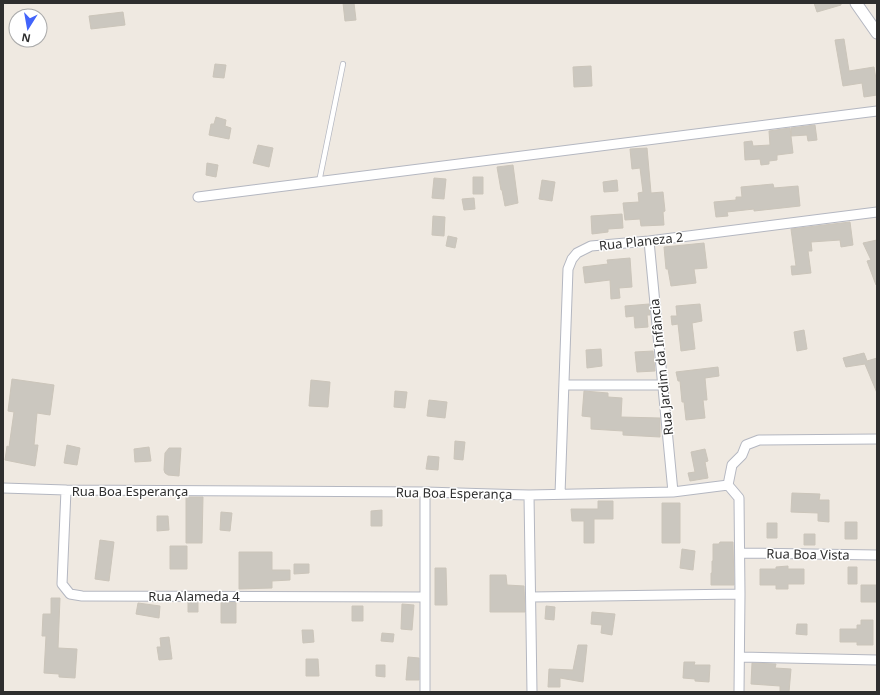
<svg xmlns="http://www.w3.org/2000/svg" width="880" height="695" font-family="'Noto Sans',sans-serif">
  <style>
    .building { fill: #cbc7bf; stroke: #cbc5ba }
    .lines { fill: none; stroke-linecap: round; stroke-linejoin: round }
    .service-casing { stroke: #b4b7c1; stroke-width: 6 }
    .minor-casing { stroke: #b4b7c1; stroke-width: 11 }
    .tertiary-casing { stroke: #b4b7c1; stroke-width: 13 }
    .service { stroke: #fff; stroke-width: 4.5 }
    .minor { stroke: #fff; stroke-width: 9 }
    .tertiary { stroke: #fff; stroke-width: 11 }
    .labels { text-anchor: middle; stroke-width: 3; stroke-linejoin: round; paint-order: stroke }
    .street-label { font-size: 13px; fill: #2e2e2e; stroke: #fff }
  </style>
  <rect width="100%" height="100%" fill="#efe9e1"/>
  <path class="building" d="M 343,3 L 354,3 L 356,20 L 345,21 Z
    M 814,3 L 841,3 L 841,5 L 817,12 Z
    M 123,12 L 125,25 L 91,29 L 89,16 Z
    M 844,39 L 849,71 L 874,67 L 877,85 L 877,95 L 864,97 L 862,83 L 843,86 L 835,40 Z
    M 215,64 L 226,65 L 224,78 L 213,77 Z
    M 591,66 L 592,86 L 574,87 L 573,67 Z
    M 216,117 L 226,120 L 225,126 L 231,128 L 229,139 L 209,135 L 211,124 L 214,124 Z
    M 815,125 L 817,140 L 808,141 L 807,135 L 791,136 L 791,128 Z
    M 790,128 L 793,153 L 777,155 L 777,160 L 769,161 L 769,164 L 761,165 L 760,159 L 745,160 L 744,142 L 752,141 L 753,146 L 770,145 L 769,131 Z
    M 258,145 L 273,148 L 269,167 L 253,163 Z
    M 647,148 L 651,193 L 663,192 L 665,211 L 663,212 L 664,225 L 641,226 L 640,219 L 625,220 L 623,203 L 639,202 L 638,193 L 643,192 L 640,168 L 632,169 L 630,149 Z
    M 207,163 L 218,165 L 216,177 L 206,175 Z
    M 513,165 L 518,203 L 505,206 L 502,190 L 501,190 L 497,167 Z
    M 473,177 L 483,177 L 483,194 L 473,194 Z
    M 434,178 L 446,179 L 444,199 L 432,198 Z
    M 542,180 L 555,182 L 552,201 L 539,199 Z
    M 617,180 L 618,191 L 604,192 L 603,182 Z
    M 773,184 L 774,188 L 798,186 L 800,206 L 754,211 L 754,209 L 727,212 L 728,216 L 716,217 L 714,202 L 736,200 L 736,197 L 742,197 L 741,187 Z
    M 474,198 L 475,209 L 464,210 L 462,199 Z
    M 622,214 L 623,228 L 608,229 L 608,232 L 592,234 L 591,216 Z
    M 433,216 L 445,217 L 444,236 L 432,235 Z
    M 850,222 L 853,245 L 841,247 L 840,240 L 811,242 L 812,251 L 808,251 L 811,273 L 792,275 L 791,266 L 796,266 L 791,229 Z
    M 448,236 L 457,238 L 455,248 L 446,246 Z
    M 877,240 L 877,285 L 876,285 L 867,261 L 871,260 L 863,243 Z
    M 704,243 L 707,268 L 694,269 L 696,283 L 671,286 L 668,269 L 666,269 L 664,247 Z
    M 630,258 L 632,287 L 619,288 L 620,298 L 611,299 L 610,280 L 585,283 L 583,267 L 608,264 L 607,260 Z
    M 649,304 L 650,315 L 647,315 L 648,327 L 635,328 L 634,316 L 626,317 L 625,306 Z
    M 700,304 L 702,321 L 692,323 L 695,349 L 681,351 L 678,324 L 672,325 L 671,316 L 677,316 L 676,306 Z
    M 804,330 L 807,349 L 797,351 L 794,332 Z
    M 601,349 L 602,366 L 587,368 L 586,350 Z
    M 653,351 L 655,371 L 637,372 L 635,352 Z
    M 864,353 L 867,361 L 877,358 L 877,393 L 865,364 L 846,367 L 843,358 Z
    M 718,367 L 719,376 L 705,378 L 707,400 L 703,400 L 705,418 L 686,420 L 684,402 L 682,402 L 680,381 L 678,381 L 676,372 Z
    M 12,379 L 54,385 L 50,415 L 37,413 L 34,445 L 38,445 L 35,466 L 5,460 L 7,446 L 9,447 L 14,412 L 8,411 Z
    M 311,380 L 330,382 L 328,407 L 309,406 Z
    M 395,391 L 407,392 L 405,408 L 394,407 Z
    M 584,391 L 608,393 L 608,397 L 622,398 L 621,417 L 660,418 L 660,437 L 623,435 L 623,431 L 591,429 L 591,417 L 582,416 Z
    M 429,400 L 447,402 L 445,418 L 427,416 Z
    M 455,441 L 465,442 L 463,460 L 454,459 Z
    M 67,445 L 80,448 L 77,465 L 64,463 Z
    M 149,447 L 151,461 L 135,462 L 134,449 Z
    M 169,448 L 181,448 L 179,476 L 168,475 L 165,473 L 164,470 L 165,453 Z
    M 705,449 L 708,461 L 705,462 L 708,478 L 690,481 L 688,473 L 695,472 L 691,452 Z
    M 428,456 L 439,457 L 438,470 L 426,469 Z
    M 792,493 L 820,494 L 819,500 L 829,500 L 829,522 L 818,521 L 818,513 L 791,512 Z
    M 186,497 L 203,497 L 202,543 L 186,543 Z
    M 598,501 L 613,501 L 613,519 L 594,519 L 594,543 L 584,543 L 584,521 L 572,521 L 571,509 L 598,509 Z
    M 662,503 L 680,503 L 680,543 L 662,543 Z
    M 382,510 L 382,526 L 371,526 L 371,511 Z
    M 221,512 L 232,513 L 230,531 L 220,530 Z
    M 157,516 L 168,516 L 169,530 L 157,531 Z
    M 845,522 L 857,522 L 857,539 L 845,539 Z
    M 767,523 L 777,523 L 777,538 L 767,538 Z
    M 804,534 L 815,534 L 815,545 L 804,545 Z
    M 100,540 L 114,542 L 109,581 L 95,579 Z
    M 720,542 L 733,542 L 734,585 L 711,585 L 711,573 L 712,573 L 712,561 L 713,561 L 713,544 L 719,544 Z
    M 170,546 L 187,546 L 187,569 L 170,569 Z
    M 682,549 L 695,551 L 693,570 L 680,568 Z
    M 239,552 L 272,552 L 272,570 L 290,570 L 290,580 L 272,581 L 272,588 L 239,589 Z
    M 294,564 L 309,564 L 309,573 L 294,574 Z
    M 788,566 L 788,569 L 804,569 L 804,584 L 788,584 L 788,589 L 776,589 L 776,585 L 760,585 L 760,569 L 776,569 L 776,567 Z
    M 848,567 L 857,567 L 857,584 L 848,584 Z
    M 435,568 L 446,568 L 447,605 L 435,605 Z
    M 490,575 L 506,575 L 507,585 L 524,586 L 525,612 L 490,612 Z
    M 861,585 L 877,585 L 877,602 L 861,602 Z
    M 51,598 L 60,598 L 58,648 L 77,649 L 75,678 L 59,677 L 59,674 L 44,673 L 46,636 L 42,636 L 43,614 L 51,614 Z
    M 188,602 L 198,602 L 198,612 L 188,612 Z
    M 221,602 L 236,602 L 236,623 L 221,623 Z
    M 138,603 L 160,606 L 159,618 L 136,614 Z
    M 402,604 L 414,605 L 412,630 L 401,629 Z
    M 352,606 L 363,606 L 363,621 L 352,621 Z
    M 546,606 L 555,607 L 554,620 L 545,619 Z
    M 592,612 L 615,614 L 612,635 L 601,633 L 602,625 L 591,624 Z
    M 861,620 L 873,620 L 873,645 L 857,645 L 857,642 L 840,642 L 840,629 L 857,629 L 857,625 L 861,625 Z
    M 797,624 L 807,624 L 807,635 L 796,634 Z
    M 302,630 L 313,630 L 314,642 L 303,643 Z
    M 382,633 L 394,634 L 393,642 L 381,641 Z
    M 169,637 L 172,659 L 159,660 L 157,647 L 161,647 L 160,638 Z
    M 578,645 L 587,645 L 583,682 L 560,678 L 560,687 L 548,687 L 549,669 L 573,670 Z
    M 408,657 L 419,658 L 419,680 L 406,680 Z
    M 306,659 L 318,659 L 319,676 L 306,676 Z
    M 684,662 L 695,662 L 694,665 L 710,665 L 709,682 L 695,681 L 695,679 L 683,678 Z
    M 752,663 L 776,664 L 775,668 L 791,669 L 789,692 L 780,692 L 780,686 L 751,684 Z
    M 376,665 L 385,665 L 385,677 L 376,676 Z"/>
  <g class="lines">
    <defs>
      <path id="service" d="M 319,182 L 343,64"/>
      <path id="minor" d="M 198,197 L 877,111
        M 649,241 L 673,492
        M 564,385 L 664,385
        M 728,485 L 739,498 L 740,594 L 739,692
        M 3,488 L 66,490 L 425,492 L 529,495 L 673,492 L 728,485 L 732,465 L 742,455 L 746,445 L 759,440 L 877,439
        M 66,490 L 62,584 L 70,594 L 82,596 L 424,597
        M 560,494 L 568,269 L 572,259 L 577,253 L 591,246 L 649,241 L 877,212
        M 529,495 L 532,692
        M 740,553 L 877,555
        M 531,597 L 740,594
        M 740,657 L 877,660
        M 425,692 L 425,492"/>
      <path id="tertiary" d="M 856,3 L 877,33"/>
    </defs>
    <use href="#service" class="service-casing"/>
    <use href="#minor" class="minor-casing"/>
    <use href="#tertiary" class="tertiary-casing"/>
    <use href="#service" class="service"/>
    <use href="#minor" class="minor"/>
    <use href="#tertiary" class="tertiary"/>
  </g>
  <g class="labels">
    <g class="street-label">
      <text transform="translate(641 241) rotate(-6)" y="5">Rua Planeza 2</text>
      <text transform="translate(661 367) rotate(-96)" y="5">Rua Jardim da Infância</text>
      <text x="130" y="496">Rua Boa Esperança</text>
      <text transform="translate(454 493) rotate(1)" y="5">Rua Boa Esperança</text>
      <text transform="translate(808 554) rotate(1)" y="5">Rua Boa Vista</text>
      <text x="194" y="601">Rua Alameda 4</text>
    </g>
  </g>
  <rect width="880" height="695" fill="none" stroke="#2e2e2e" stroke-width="8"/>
  <g transform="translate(28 28) rotate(191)"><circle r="19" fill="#ffffff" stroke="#ababab"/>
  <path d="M0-3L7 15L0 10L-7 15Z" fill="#4264fb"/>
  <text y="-6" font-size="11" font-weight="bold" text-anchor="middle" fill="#2e2e2e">N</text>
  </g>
</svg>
